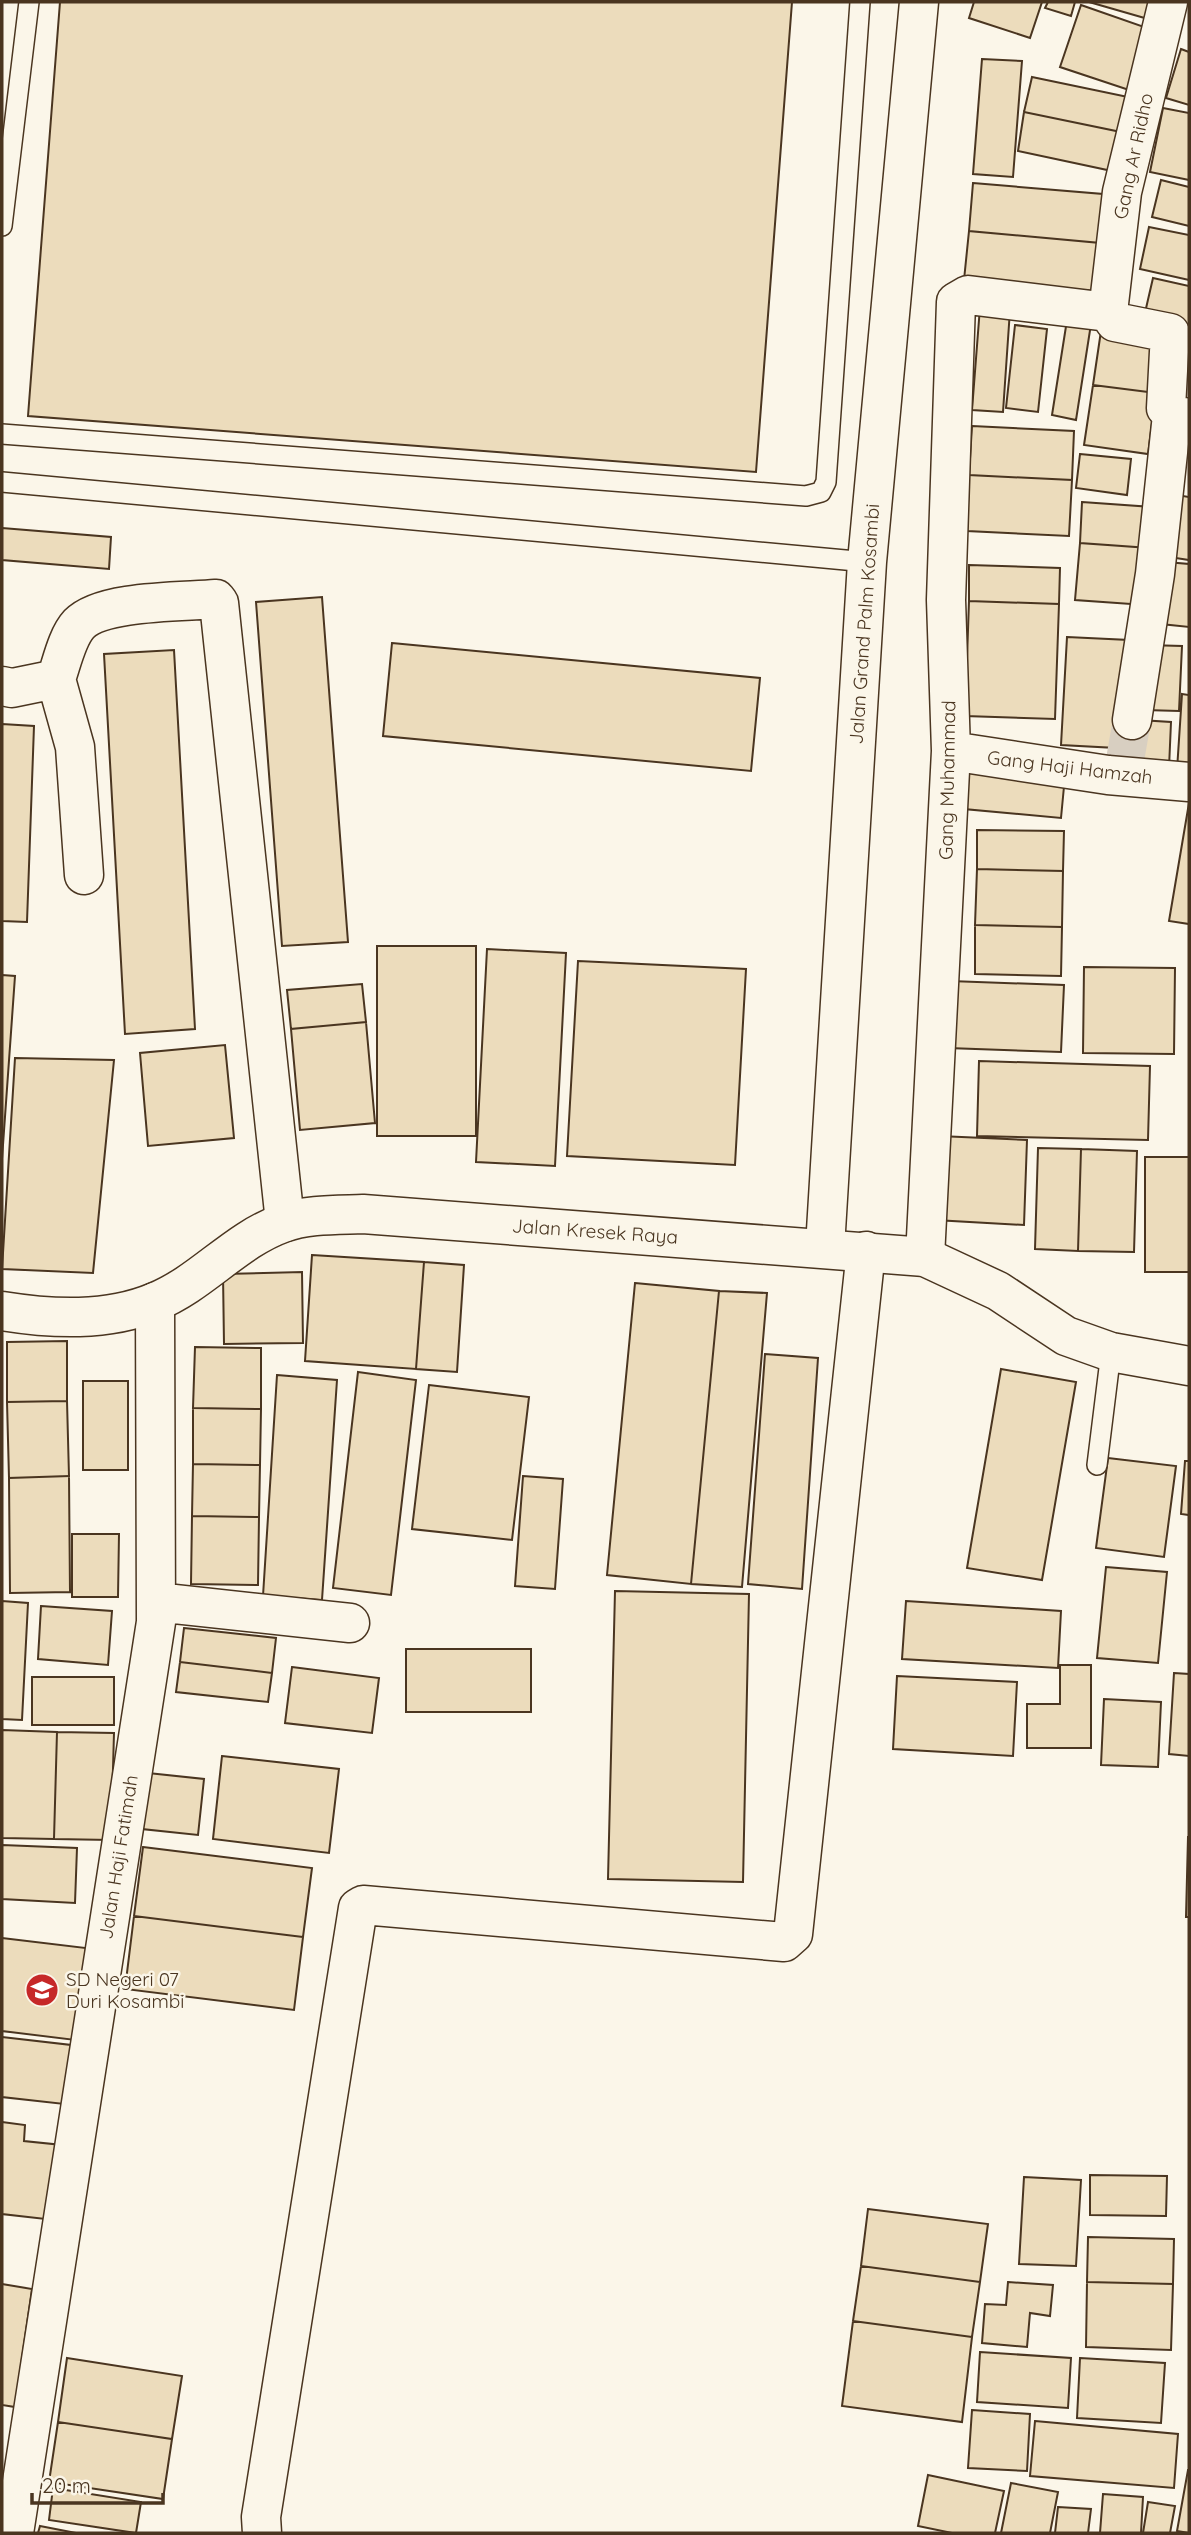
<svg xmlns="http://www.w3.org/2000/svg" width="1191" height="2535" font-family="Quicksand,sans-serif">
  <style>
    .building { fill: #ecdcbc; stroke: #4a3520; stroke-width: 2 }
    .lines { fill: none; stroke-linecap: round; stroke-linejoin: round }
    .minor-tunnel { stroke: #d8cfc1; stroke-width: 38; stroke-dasharray: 38 19; stroke-linecap: butt }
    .service-casing { stroke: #4a3520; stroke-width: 22 }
    .minor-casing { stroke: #4a3520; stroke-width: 41 }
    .tertiary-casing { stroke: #4a3520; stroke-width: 41 }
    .service { stroke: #fbf6e9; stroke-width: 19 }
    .minor { stroke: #fbf6e9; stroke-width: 38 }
    .tertiary { stroke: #fbf6e9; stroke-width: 38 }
    .labels { text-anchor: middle; stroke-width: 5; stroke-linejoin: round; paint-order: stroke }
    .street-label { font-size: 19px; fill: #4a3520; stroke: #fbf6e9 }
    .poi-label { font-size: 19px; fill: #4a3520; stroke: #fbf6e9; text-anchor: start }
  </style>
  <rect width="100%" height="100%" fill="#fbf6e9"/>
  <path class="building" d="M 60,2 L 792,2 L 756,472 L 28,416 Z
    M 974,2 L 1042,2 L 1030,38 L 969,18 Z
    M 1048,2 L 1075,2 L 1071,16 L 1045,8 Z
    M 1089,2 L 1154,2 L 1148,19 Z
    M 1081,5 L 1150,29 L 1129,90 L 1060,67 Z
    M 1181,49 L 1189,52 L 1189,105 L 1166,98 Z
    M 982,59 L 1022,61 L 1013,177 L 973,174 Z
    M 1032,77 L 1128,97 L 1121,132 L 1024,112 Z
    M 1163,108 L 1189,113 L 1189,180 L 1150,172 Z
    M 1024,112 L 1121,132 L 1112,171 L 1018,151 Z
    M 1161,180 L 1189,187 L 1189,226 L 1152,217 Z
    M 973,183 L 1115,195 L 1111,244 L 969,231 Z
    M 1149,227 L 1189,235 L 1189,280 L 1140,269 Z
    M 969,231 L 1111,244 L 1106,292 L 964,280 Z
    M 1153,278 L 1189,286 L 1189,327 L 1144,317 Z
    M 980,307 L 1010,310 L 1003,412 L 972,410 Z
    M 1067,320 L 1091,324 L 1076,420 L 1052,415 Z
    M 1015,325 L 1047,329 L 1038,412 L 1006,408 Z
    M 1101,331 L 1164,341 L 1156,393 L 1093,385 Z
    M 1093,385 L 1156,393 L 1148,454 L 1084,445 Z
    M 972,426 L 1074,431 L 1072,480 L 969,475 Z
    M 1080,454 L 1131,459 L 1127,495 L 1076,488 Z
    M 969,475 L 1072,480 L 1069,536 L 967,531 Z
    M 1177,495 L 1189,497 L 1189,560 L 1169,557 Z
    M 1082,502 L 1152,507 L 1149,548 L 1080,543 Z
    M 2,528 L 111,537 L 109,569 L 2,560 Z
    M 1080,543 L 1149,548 L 1145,605 L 1075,600 Z
    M 1166,562 L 1189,564 L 1189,627 L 1161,624 Z
    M 969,565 L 1060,568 L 1059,604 L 969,601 Z
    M 322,597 L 348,942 L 282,946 L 256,602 Z
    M 969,601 L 1059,604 L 1055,719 L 965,716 Z
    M 1067,637 L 1129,640 L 1124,719 L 1171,722 L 1169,768 L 1115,765 L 1116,748 L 1061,745 Z
    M 392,643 L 760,678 L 751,771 L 383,736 Z
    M 1147,645 L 1182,646 L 1179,711 L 1145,710 Z
    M 174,650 L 195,1029 L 125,1034 L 104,654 Z
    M 1182,694 L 1189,695 L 1189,770 L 1177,770 Z
    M 2,724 L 34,726 L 27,922 L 2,921 Z
    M 968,768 L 1065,776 L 1061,818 L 964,809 Z
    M 1189,803 L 1189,924 L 1169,921 Z
    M 977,830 L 1064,831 L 1063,871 L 977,869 Z
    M 977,869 L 1063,871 L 1062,927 L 975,925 Z
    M 975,925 L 1062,927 L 1061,976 L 975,974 Z
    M 377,946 L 476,946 L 476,1136 L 377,1136 Z
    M 487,949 L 566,953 L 555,1166 L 476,1162 Z
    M 578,961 L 746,969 L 735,1165 L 567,1156 Z
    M 1084,967 L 1175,968 L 1174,1054 L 1083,1053 Z
    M 2,975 L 15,976 L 2,1159 Z
    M 950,981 L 1064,985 L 1061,1052 L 948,1048 Z
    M 362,984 L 366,1022 L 291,1029 L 287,990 Z
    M 366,1022 L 375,1123 L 300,1130 L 291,1029 Z
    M 225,1045 L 234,1138 L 148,1146 L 140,1053 Z
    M 15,1058 L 114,1060 L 93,1273 L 2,1269 Z
    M 979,1061 L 1150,1066 L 1148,1140 L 977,1136 Z
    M 939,1136 L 1027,1140 L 1024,1225 L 935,1220 Z
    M 1038,1148 L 1081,1149 L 1078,1251 L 1035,1249 Z
    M 1081,1149 L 1137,1151 L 1134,1252 L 1078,1251 Z
    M 1145,1157 L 1189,1157 L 1189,1272 L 1145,1272 Z
    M 312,1255 L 424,1262 L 416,1369 L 305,1361 Z
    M 424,1262 L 464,1265 L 457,1372 L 416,1369 Z
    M 302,1272 L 303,1343 L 224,1344 L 223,1274 Z
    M 635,1283 L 719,1291 L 691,1584 L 607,1575 Z
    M 719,1291 L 767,1293 L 742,1587 L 691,1584 Z
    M 67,1341 L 67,1401 L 7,1402 L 7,1342 Z
    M 195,1347 L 261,1348 L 261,1409 L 193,1408 Z
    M 765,1354 L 818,1358 L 802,1589 L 748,1584 Z
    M 1001,1369 L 1076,1382 L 1042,1580 L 967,1568 Z
    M 358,1372 L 416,1380 L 391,1595 L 333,1588 Z
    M 277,1375 L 337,1380 L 322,1600 L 263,1596 Z
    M 83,1381 L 128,1381 L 128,1470 L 83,1470 Z
    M 429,1385 L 529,1397 L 512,1540 L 412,1529 Z
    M 67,1401 L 69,1476 L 9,1478 L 7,1402 Z
    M 193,1408 L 261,1409 L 260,1465 L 193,1464 Z
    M 1108,1458 L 1176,1466 L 1164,1557 L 1096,1548 Z
    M 1185,1461 L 1189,1461 L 1189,1515 L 1181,1514 Z
    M 193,1464 L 260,1465 L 259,1517 L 192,1516 Z
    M 69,1476 L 70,1592 L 10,1593 L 9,1478 Z
    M 523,1476 L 563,1479 L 555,1589 L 515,1586 Z
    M 192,1516 L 259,1517 L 258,1585 L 191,1584 Z
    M 72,1534 L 119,1534 L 118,1597 L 72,1597 Z
    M 1106,1567 L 1167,1572 L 1158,1663 L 1097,1658 Z
    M 615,1591 L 749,1594 L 743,1882 L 608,1879 Z
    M 2,1601 L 28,1603 L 22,1720 L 2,1719 Z
    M 906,1601 L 1061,1611 L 1058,1668 L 902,1659 Z
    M 41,1606 L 112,1611 L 108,1665 L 38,1659 Z
    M 184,1628 L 276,1638 L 272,1673 L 180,1662 Z
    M 406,1649 L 531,1649 L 531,1712 L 406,1712 Z
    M 180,1662 L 272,1673 L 268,1702 L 176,1692 Z
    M 1060,1665 L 1091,1665 L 1091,1748 L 1027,1748 L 1027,1704 L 1060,1704 Z
    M 292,1667 L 379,1678 L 372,1733 L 285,1723 Z
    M 1174,1673 L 1189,1674 L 1189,1756 L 1169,1754 Z
    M 897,1676 L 1017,1682 L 1013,1756 L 893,1749 Z
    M 32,1677 L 114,1677 L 114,1725 L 32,1725 Z
    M 1104,1699 L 1161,1702 L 1158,1767 L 1101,1765 Z
    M 2,1730 L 57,1732 L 54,1839 L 2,1838 Z
    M 57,1732 L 114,1733 L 111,1840 L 54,1839 Z
    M 222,1756 L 339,1769 L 329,1853 L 213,1839 Z
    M 148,1773 L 204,1779 L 198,1835 L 142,1829 Z
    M 1188,1837 L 1189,1837 L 1189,1917 L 1186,1917 Z
    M 2,1845 L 77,1848 L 75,1903 L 2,1899 Z
    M 143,1847 L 312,1868 L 303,1937 L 134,1916 Z
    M 134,1916 L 303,1937 L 294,2010 L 125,1989 Z
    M 2,1938 L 86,1948 L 75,2040 L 2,2031 Z
    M 2,2037 L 71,2045 L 64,2104 L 2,2097 Z
    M 2,2122 L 25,2125 L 24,2141 L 62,2145 L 54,2220 L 2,2214 Z
    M 1090,2175 L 1167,2176 L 1166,2216 L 1090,2215 Z
    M 1024,2177 L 1081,2180 L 1076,2266 L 1019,2264 Z
    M 868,2209 L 988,2224 L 980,2282 L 861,2266 Z
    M 1088,2237 L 1174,2239 L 1173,2284 L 1087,2282 Z
    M 861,2266 L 980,2282 L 972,2337 L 853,2321 Z
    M 1008,2282 L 1053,2285 L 1050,2316 L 1030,2313 L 1027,2347 L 982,2343 L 985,2304 L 1006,2305 Z
    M 1087,2282 L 1173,2284 L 1171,2350 L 1086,2347 Z
    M 2,2284 L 32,2289 L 15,2407 L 2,2405 Z
    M 853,2321 L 972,2337 L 962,2422 L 842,2406 Z
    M 980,2352 L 1071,2358 L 1068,2408 L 977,2402 Z
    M 67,2358 L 182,2376 L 172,2439 L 58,2422 Z
    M 1080,2358 L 1165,2363 L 1161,2423 L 1077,2418 Z
    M 972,2410 L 1030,2414 L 1027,2471 L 968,2468 Z
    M 1035,2421 L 1178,2434 L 1174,2488 L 1030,2476 Z
    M 58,2422 L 172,2439 L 163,2499 L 49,2482 Z
    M 1188,2470 L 1189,2470 L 1189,2533 L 1177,2531 Z
    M 928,2475 L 1004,2491 L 995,2533 L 952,2533 L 918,2526 Z
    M 1011,2483 L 1058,2492 L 1050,2533 L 1001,2533 Z
    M 53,2488 L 141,2502 L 136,2533 L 49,2520 Z
    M 1103,2494 L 1143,2497 L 1141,2533 L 1100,2533 Z
    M 1148,2502 L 1175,2506 L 1170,2533 L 1143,2533 Z
    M 1058,2507 L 1091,2509 L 1088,2533 L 1055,2533 Z
    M 40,2526 L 76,2533 L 38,2533 Z"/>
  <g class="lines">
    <path class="minor-tunnel" d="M 1124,766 L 1132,720"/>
    <defs>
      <path id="service" d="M 2,226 L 29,2
        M 2,434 L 806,496 L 821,492 L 826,482 L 860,2
        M 2,482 L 867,562
        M 1097,1465 L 1111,1352"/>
      <path id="minor" d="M 1108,312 L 1122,192 L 1168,2
        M 1108,312 L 1115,322 L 1170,333 L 1166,408 L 1172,415 L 1189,418
        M 56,679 L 75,747 L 84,875
        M 2,686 L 12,688 L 56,679 C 62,662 67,637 79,624 C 102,600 183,602 216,599 L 219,603 L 285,1222
        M 1132,720 L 1155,574 L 1172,415
        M 951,751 L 1108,775 L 1189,782
        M 825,1247 L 867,562 L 919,2
        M 925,1257 L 951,751 L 946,600 L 956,302 L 968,295 L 1108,312
        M 156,1602 L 350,1623
        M 14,2533 L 156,1622 L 155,1302
        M 262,2533 L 261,2517 L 358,1908 L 363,1905 L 784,1942 L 793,1934 L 866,1251"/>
      <path id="tertiary" d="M 2,1311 C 52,1319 107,1322 155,1302 C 202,1283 235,1240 283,1223 C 307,1214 337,1215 363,1214 L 925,1257 L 998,1291 L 1066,1336 L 1111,1352 L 1189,1366"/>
    </defs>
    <use href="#service" class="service-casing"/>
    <use href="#minor" class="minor-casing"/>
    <use href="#tertiary" class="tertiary-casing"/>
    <use href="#service" class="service"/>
    <use href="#minor" class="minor"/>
    <use href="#tertiary" class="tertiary"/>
  </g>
  <defs>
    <symbol id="school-disc" viewBox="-11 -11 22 22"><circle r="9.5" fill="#c62828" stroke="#fbf6e9"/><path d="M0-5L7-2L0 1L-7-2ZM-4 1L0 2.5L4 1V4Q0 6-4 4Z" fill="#fff"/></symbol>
  </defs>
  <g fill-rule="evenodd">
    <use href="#school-disc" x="23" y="1971" width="38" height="38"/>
  </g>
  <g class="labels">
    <g class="street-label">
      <text transform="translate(1133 156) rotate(-78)" y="7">Gang Ar Ridho</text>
      <text transform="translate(864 624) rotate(-86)" y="7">Jalan Grand Palm Kosambi</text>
      <text transform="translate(1070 767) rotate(7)" y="7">Gang Haji Hamzah</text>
      <text transform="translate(947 780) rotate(-89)" y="7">Gang Muhammad</text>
      <text transform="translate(595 1231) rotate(4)" y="7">Jalan Kresek Raya</text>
      <text transform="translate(118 1857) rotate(-81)" y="7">Jalan Haji Fatimah</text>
    </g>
    <g class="poi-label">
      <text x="66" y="1986">SD Negeri 07<tspan x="66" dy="22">Duri Kosambi</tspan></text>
    </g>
  </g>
  <rect width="1191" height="2535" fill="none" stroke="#4a3520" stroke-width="7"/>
  <path d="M32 2493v10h131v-10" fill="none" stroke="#4a3520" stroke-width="3.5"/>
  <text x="42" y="2493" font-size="21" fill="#4a3520" stroke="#fbf6e9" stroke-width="5" paint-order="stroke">20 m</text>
</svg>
